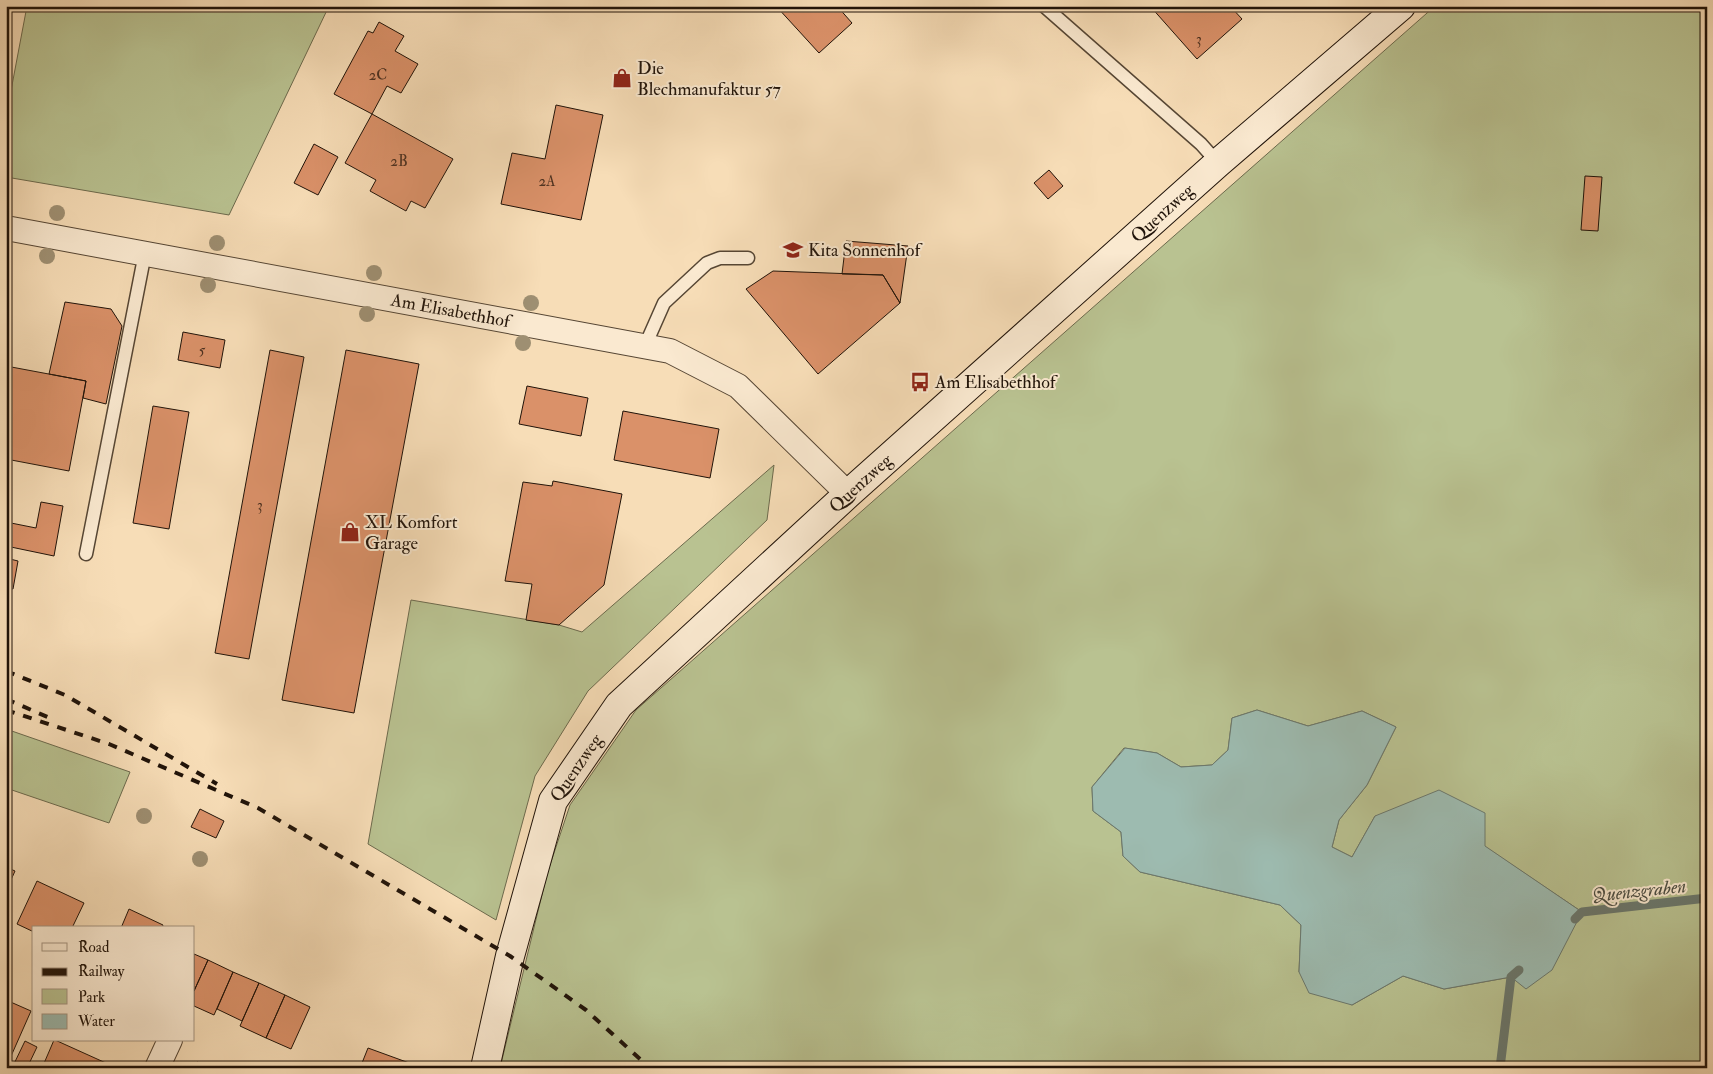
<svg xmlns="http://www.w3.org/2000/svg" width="1713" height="1074" font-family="'IM FELL Double Pica',serif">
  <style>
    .green { fill: #b9c291; stroke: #6c6a4d; fill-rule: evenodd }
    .water { fill: #9dbbb0; stroke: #6b786d }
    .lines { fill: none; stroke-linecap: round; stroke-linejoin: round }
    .stream { stroke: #6b786d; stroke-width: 9 }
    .building { fill: #da9169; stroke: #201309 }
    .lane-casing { stroke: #564634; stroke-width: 15 }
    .street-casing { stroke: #564634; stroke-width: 26 }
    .secondary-casing { stroke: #201309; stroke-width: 30 }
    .lane { stroke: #fae9d0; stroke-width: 12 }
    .street { stroke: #fae9d0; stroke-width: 24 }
    .secondary { stroke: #fae9d0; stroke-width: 28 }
    .rail { stroke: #201309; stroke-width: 4; stroke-dasharray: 9 9; stroke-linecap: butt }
    .tree { fill: #9e8f72 }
    .labels { text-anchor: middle; stroke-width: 4; stroke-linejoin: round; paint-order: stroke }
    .number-label { font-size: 15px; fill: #4e3221 }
    .poi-label { font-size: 18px; fill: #201309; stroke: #fae9d0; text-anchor: start }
    .street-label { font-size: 18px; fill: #201309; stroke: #fae9d0 }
    .water-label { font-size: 19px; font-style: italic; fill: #4c4e43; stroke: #fae9d0 }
  </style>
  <rect width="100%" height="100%" fill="#f7ddb7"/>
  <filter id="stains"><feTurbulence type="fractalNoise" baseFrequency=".004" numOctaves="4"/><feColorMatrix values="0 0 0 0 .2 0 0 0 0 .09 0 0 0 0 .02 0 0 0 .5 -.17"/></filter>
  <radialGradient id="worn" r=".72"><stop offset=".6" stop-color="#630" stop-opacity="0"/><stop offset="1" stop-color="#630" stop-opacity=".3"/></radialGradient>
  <path class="green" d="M 27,6 L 329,6 L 229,215 L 6,177 L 6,117 Z
    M 1435,6 L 1707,6 L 1707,1068 L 500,1068 L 547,874 L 570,805 L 636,710 ZM 1257,710 L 1308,726 L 1362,711 L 1396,727 L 1367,785 L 1339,820 L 1332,847 L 1352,857 L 1375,816 L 1484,846 L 1582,912 L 1511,977 L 1444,989 L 1403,976 L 1352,1005 L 1299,972 L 1301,925 L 1280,905 L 1140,872 L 1123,856 L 1121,832 L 1093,811 L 1092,787 L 1124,748 L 1157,753 L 1181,767 L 1212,765 L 1228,750 L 1232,718 Z
    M 774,465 L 767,520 L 588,691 L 535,776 L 496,920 L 368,844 L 411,600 L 559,625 L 582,632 Z
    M 6,729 L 130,772 L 109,823 L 6,788 Z"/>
  <path class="water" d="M 1257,710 L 1308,726 L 1362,711 L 1396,727 L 1367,785 L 1339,820 L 1332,847 L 1352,857 L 1375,816 L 1439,790 L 1485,813 L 1485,846 L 1582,912 L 1552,970 L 1526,989 L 1511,977 L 1444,989 L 1403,976 L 1352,1005 L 1309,993 L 1299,972 L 1301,925 L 1280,905 L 1140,872 L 1123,856 L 1121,832 L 1093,811 L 1092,787 L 1125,748 L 1157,753 L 1181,767 L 1212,765 L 1228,750 L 1232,718 Z"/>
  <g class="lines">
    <path class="stream" d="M 1575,919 L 1582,912 L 1707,898
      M 1500,1068 L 1511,977 L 1519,970"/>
  </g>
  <path class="building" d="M 776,6 L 837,6 L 852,23 L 819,53 Z
    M 1150,6 L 1230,6 L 1242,19 L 1197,59 Z
    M 379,22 L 404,36 L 395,51 L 418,64 L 401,93 L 387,86 L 372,114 L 334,94 L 368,31 L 373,33 Z
    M 556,105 L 603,115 L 581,220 L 501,204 L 512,153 L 545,159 Z
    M 372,114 L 453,159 L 425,208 L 411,201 L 406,211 L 370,191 L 376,180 L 345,163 Z
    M 314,144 L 338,157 L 318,195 L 294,183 Z
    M 1049,170 L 1063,186 L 1048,199 L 1034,183 Z
    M 1585,176 L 1602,177 L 1598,231 L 1581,230 Z
    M 846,241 L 908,246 L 900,303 L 883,275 L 842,274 Z
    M 773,271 L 883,275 L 900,303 L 818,374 L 746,289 Z
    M 65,302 L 111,309 L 122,326 L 106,404 L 83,398 L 86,381 L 49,374 Z
    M 183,332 L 225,340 L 220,368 L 178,360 Z
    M 270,350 L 304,357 L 249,659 L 215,653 Z
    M 346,350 L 419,364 L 354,713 L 282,700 Z
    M 6,366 L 86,381 L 69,471 L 6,459 Z
    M 527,386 L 588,398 L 581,436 L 519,424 Z
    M 153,406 L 189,412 L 169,529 L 133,523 Z
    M 623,411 L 719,429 L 710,478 L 614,460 Z
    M 553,481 L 622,494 L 604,585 L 559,625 L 526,620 L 532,584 L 505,581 L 523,482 L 552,486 Z
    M 41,502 L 63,506 L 54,556 L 6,546 L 6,522 L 36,528 Z
    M 6,558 L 18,561 L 13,589 L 6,588 Z
    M 200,809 L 224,821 L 216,838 L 191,827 Z
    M 6,867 L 15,871 L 6,891 Z
    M 37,881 L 84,903 L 72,928 L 34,928 L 34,932 L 17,924 Z
    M 129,909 L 163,925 L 162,928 L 121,928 Z
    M 194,954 L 208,960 L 194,991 Z
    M 208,960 L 233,972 L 214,1015 L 194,1006 L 194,991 Z
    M 233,972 L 259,983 L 242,1021 L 217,1009 Z
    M 259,983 L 285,995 L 266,1038 L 240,1026 Z
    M 285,995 L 310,1007 L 291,1049 L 266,1038 Z
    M 6,1000 L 31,1011 L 8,1063 L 6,1063 Z
    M 54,1040 L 55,1040 L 117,1068 L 42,1068 Z
    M 25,1041 L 37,1047 L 27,1068 L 12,1068 Z
    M 368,1048 L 423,1068 L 360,1068 Z
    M 197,1062 L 210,1068 L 194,1068 Z"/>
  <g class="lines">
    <defs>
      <path id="lane" d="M 1044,6 L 1201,144 L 1218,163
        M 645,346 L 664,303 L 707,263 L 720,258 L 748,258
        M 86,554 L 145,253"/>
      <g id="street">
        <path id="s1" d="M 6,228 L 670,351 L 738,386 L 848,494"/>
        <path d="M 157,1068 L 170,1040"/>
      </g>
      <g id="secondary">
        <path id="s2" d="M 485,1068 L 510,956 L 553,801 L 619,705 L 848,494 L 1218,163 L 1401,6"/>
      </g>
    </defs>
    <use href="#lane" class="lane-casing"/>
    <use href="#street" class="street-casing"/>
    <use href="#secondary" class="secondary-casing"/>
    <use href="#lane" class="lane"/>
    <use href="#street" class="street"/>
    <use href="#secondary" class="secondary"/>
    <path class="rail" d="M 6,671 L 65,695 L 217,784
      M 6,699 L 52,719
      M 6,710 L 109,744 L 258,808 L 510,956 L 586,1010 L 650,1068"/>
  </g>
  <g class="tree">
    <circle cx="57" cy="213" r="8"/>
    <circle cx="217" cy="243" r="8"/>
    <circle cx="47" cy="256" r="8"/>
    <circle cx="374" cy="273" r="8"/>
    <circle cx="208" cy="285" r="8"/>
    <circle cx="531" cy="303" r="8"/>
    <circle cx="367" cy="314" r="8"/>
    <circle cx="523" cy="343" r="8"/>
    <circle cx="144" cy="816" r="8"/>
    <circle cx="200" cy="859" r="8"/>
  </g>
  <defs>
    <symbol id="shop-bare" viewBox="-9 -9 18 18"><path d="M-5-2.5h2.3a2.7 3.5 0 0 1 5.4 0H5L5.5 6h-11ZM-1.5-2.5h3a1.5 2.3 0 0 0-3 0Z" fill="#8f2418" stroke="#fae9d0" stroke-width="2.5" paint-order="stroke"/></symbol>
    <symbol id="school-bare" viewBox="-9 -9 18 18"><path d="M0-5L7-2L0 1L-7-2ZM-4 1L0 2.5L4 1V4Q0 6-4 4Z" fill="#8f2418" stroke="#fae9d0" stroke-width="2.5" paint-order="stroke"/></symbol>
    <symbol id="bus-bare" viewBox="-9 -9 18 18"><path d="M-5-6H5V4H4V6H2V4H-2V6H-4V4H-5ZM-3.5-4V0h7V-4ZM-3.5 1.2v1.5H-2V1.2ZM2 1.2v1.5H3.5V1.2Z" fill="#8f2418" stroke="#fae9d0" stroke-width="2.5" paint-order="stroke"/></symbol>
  </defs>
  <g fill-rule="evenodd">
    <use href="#shop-bare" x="608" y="64" width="28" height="28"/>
    <use href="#school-bare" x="779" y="236" width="28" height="28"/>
    <use href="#bus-bare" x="906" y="368" width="28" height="28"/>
    <use href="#shop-bare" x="336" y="518" width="28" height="28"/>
  </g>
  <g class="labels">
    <g class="number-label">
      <text x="1199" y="44">3</text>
      <text x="378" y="80">2C</text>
      <text x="399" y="166">2B</text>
      <text x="547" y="186">2A</text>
      <text x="202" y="355">5</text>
      <text x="260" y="510">3</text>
    </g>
    <g class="poi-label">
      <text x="637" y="74">Die<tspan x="637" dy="21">Blechmanufaktur 57</tspan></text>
      <text x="808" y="256">Kita Sonnenhof</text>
      <text x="935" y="388">Am Elisabethhof</text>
      <text x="365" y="528">XL Komfort<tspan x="365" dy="21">Garage</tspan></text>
    </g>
    <g class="street-label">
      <text dy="6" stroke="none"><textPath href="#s2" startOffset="1125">Quenzweg</textPath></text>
      <text dy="6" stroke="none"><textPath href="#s1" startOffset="452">Am Elisabethhof</textPath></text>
      <text dy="6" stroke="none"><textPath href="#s2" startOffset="720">Quenzweg</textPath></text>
      <text dy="6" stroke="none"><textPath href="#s2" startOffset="316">Quenzweg</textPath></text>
    </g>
    <g class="water-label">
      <text transform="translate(1639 890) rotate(-6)" y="7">Quenzgraben</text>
    </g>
  </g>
  <rect width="1713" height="1074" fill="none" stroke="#f7ddb7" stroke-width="25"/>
  <rect x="8" y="8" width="1698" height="1059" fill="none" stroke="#201309" stroke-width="2.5"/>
  <rect x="12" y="12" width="1688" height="1049" fill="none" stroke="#201309"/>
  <rect x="32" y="926" width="162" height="115" fill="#fae9d0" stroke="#a39380"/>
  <rect x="42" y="943" width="25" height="8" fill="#fae9d0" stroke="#a39380"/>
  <text x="78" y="952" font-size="15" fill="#201309">Road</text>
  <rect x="42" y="968" width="25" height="8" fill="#201309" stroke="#a39380"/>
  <text x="78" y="976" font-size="15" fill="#201309">Railway</text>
  <rect x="42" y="989" width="25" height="15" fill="#b9c291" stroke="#a39380"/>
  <text x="78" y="1002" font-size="15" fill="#201309">Park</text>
  <rect x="42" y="1014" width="25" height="15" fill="#9dbbb0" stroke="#a39380"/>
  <text x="78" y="1026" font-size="15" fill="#201309">Water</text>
  <rect width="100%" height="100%" filter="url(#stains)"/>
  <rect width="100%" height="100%" fill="url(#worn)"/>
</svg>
